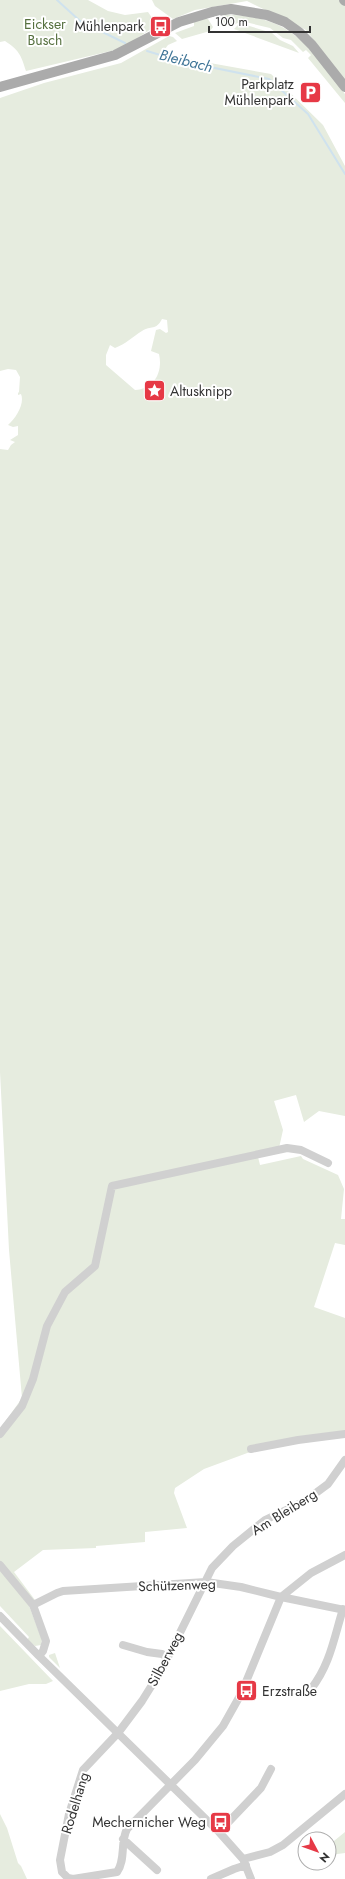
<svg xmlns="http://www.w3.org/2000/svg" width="345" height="1879" font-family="Jost,sans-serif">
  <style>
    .green { fill: #e6ecdf; fill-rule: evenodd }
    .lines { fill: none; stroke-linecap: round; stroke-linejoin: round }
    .stream { stroke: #cfe2ee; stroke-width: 2 }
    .minor { stroke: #d0d0d0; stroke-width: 8 }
    .major { stroke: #ababab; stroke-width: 10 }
    .labels { text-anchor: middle; stroke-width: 4; stroke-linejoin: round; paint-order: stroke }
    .park-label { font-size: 14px; fill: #56703f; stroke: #fff }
    .poi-label { font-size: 14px; fill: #333; stroke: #fff; text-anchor: end }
    .street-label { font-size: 14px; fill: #333; stroke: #fff }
    .water-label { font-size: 15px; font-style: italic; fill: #3f7597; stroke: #fff }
  </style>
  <rect width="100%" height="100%" fill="#fff"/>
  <path class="green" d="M 0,0 L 88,0 L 108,11 L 125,15 L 148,12 L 157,25 L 133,41 L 115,50 L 26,71 C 21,55 19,50 5,41 L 0,42 Z
    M 152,0 L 345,0 L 345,80 L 306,30 L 247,1 L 195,10 L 173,19 L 155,6 Z
    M 224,15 C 233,14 242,16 251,17 C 299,24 317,58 345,94 L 345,103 L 308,58 L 311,55 L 306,50 L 303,52 L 291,40 L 283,38 L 270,28 L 241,21 L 230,27 L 220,20 Z
    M 204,19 L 208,19 L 213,27 L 210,31 L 182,39 L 175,33 L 194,26 L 194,22 Z
    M 243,24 L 272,33 L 280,40 L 293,46 L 299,53 L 234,29 L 238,25 Z
    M 169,36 L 173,37 L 177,41 L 168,45 L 165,49 L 171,56 L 271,74 L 323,125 L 345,166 L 345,1116 L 319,1111 L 304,1122 L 296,1095 L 274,1101 L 283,1130 L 279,1148 L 258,1157 L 260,1165 L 301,1156 L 303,1159 L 338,1175 L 344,1189 L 341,1219 L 345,1219 L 345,1245 L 335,1243 L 314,1307 L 345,1318 L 345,1431 L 292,1438 L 247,1448 L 250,1452 L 204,1469 L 175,1488 L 174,1493 L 187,1528 L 145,1532 L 145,1542 L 96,1546 L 96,1548 L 43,1550 L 14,1572 L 35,1600 L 28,1603 L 42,1640 L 41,1645 L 35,1646 L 27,1640 L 29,1637 L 0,1606 L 0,1429 L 22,1398 L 9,1250 L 0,1072 L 0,449 L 8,450 L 11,445 L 15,442 L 10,440 L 18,435 L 18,426 L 13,427 L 8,425 C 16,418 25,404 21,394 L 18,395 L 18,393 L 19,392 L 20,377 L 16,370 L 8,369 L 0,371 L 0,98 L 44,83 L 121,63 ZM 162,319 L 167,320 L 168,332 L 166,333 L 160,329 L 156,330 L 151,351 L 159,354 C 163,371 155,389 135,390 L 106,365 L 106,355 L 110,345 L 115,348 C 126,344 132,337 142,331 C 151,325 156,331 162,319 Z
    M 0,1626 L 53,1681 L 46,1684 L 29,1684 L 0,1691 Z
    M 55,1653 L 60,1668 L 49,1657 L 49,1655 Z
    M 0,1814 L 7,1828 L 18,1863 L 21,1866 L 27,1879 L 0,1879 Z
    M 345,1832 L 345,1853 L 330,1855 L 329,1845 Z"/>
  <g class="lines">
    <path class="stream" d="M 57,0 L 80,21 L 125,43
      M 147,51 L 180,61 L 269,79 L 308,114 L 345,174"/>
    <path class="minor" d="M 0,1434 L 22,1406 L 33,1379 L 47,1326 L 65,1292 L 95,1266 L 112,1186 L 287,1148 L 301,1150 L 328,1163
      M 251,1449 L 298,1440 L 345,1434
      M 0,1565 L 33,1605 L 46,1641 L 43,1651 L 39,1656
      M 33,1605 L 57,1593 L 63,1591 L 206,1582 L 241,1587 L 281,1597 L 345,1610
      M 0,1616 L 39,1656 L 219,1832 L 243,1859 L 251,1879
      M 123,1645 L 147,1652 L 162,1654 L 167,1657
      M 311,1689 C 330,1665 334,1638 343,1609
      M 219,1832 L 261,1788 L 271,1769
      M 123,1839 L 157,1870
      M 243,1859 L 270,1852 L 283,1845 L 345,1794
      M 73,1879 L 68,1878 L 62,1872 L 60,1860 L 69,1814 L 83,1770 L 118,1733 L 142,1701 L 162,1669 L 212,1568 L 233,1546 L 265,1520 L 305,1501 L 328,1484 L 345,1460
      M 73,1879 L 117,1872 C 126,1860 120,1842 127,1829 L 195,1760 L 223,1726 L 241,1694 L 281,1597 L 311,1573 L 345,1555
      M 211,1879 L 234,1869 L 246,1865"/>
    <path class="major" d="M 344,0 L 345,1
      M 0,87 L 115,55 L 179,22 L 212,12 L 231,9 L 267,15 L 285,22 L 299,32 L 312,45 L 345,87"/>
  </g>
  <defs>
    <symbol id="bus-square" viewBox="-11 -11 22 22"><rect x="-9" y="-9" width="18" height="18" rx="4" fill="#e63946" stroke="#fff"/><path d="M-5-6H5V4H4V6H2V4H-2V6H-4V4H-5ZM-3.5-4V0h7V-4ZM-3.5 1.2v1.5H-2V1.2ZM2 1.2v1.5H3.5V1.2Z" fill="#fff"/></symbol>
    <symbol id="parking-square" viewBox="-11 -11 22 22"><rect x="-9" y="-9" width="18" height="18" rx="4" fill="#e63946" stroke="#fff"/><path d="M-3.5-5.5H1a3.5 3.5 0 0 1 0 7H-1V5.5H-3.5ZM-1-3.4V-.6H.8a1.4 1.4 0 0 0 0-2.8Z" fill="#fff"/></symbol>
    <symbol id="sight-square" viewBox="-11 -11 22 22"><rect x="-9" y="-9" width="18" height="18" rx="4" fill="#e63946" stroke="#fff"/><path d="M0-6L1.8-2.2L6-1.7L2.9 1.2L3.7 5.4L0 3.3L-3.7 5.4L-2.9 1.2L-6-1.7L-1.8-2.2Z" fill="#fff"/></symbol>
  </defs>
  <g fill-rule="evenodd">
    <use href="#bus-square" x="148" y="14" width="25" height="25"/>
    <use href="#parking-square" x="298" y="80" width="25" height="25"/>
    <use href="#sight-square" x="142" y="378" width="25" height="25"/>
    <use href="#bus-square" x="234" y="1678" width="25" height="25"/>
    <use href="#bus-square" x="208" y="1810" width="25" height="25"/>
  </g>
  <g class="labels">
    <g class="park-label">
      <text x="45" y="29">Eickser<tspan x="45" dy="16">Busch</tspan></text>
    </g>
    <g class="poi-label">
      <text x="144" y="31">Mühlenpark</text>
      <text x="294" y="89">Parkplatz<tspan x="294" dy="16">Mühlenpark</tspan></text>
      <text x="170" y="396" text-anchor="start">Altusknipp</text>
      <text x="262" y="1696" text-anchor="start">Erzstraße</text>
      <text x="206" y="1827">Mechernicher Weg</text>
    </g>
    <g class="street-label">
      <text transform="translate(284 1512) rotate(-32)" y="5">Am Bleiberg</text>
      <text transform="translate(177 1585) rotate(-2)" y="5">Schützenweg</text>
      <text transform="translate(165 1659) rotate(-62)" y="5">Silberweg</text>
      <text transform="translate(75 1803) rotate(-73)" y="5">Rodelhang</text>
    </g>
    <g class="water-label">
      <text transform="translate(186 61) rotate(14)" y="5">Bleibach</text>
    </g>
  </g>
  <g transform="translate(317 1851) rotate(131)"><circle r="19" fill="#ffffff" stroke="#adadad"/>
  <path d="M0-3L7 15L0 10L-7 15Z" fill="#e63946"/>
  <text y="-6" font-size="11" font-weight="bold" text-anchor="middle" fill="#333333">N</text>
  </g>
  <path d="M209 26v6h101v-6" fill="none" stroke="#333333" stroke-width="2"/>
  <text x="215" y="26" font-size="12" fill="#333333" stroke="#ffffff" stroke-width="3" paint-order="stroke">100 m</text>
</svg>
